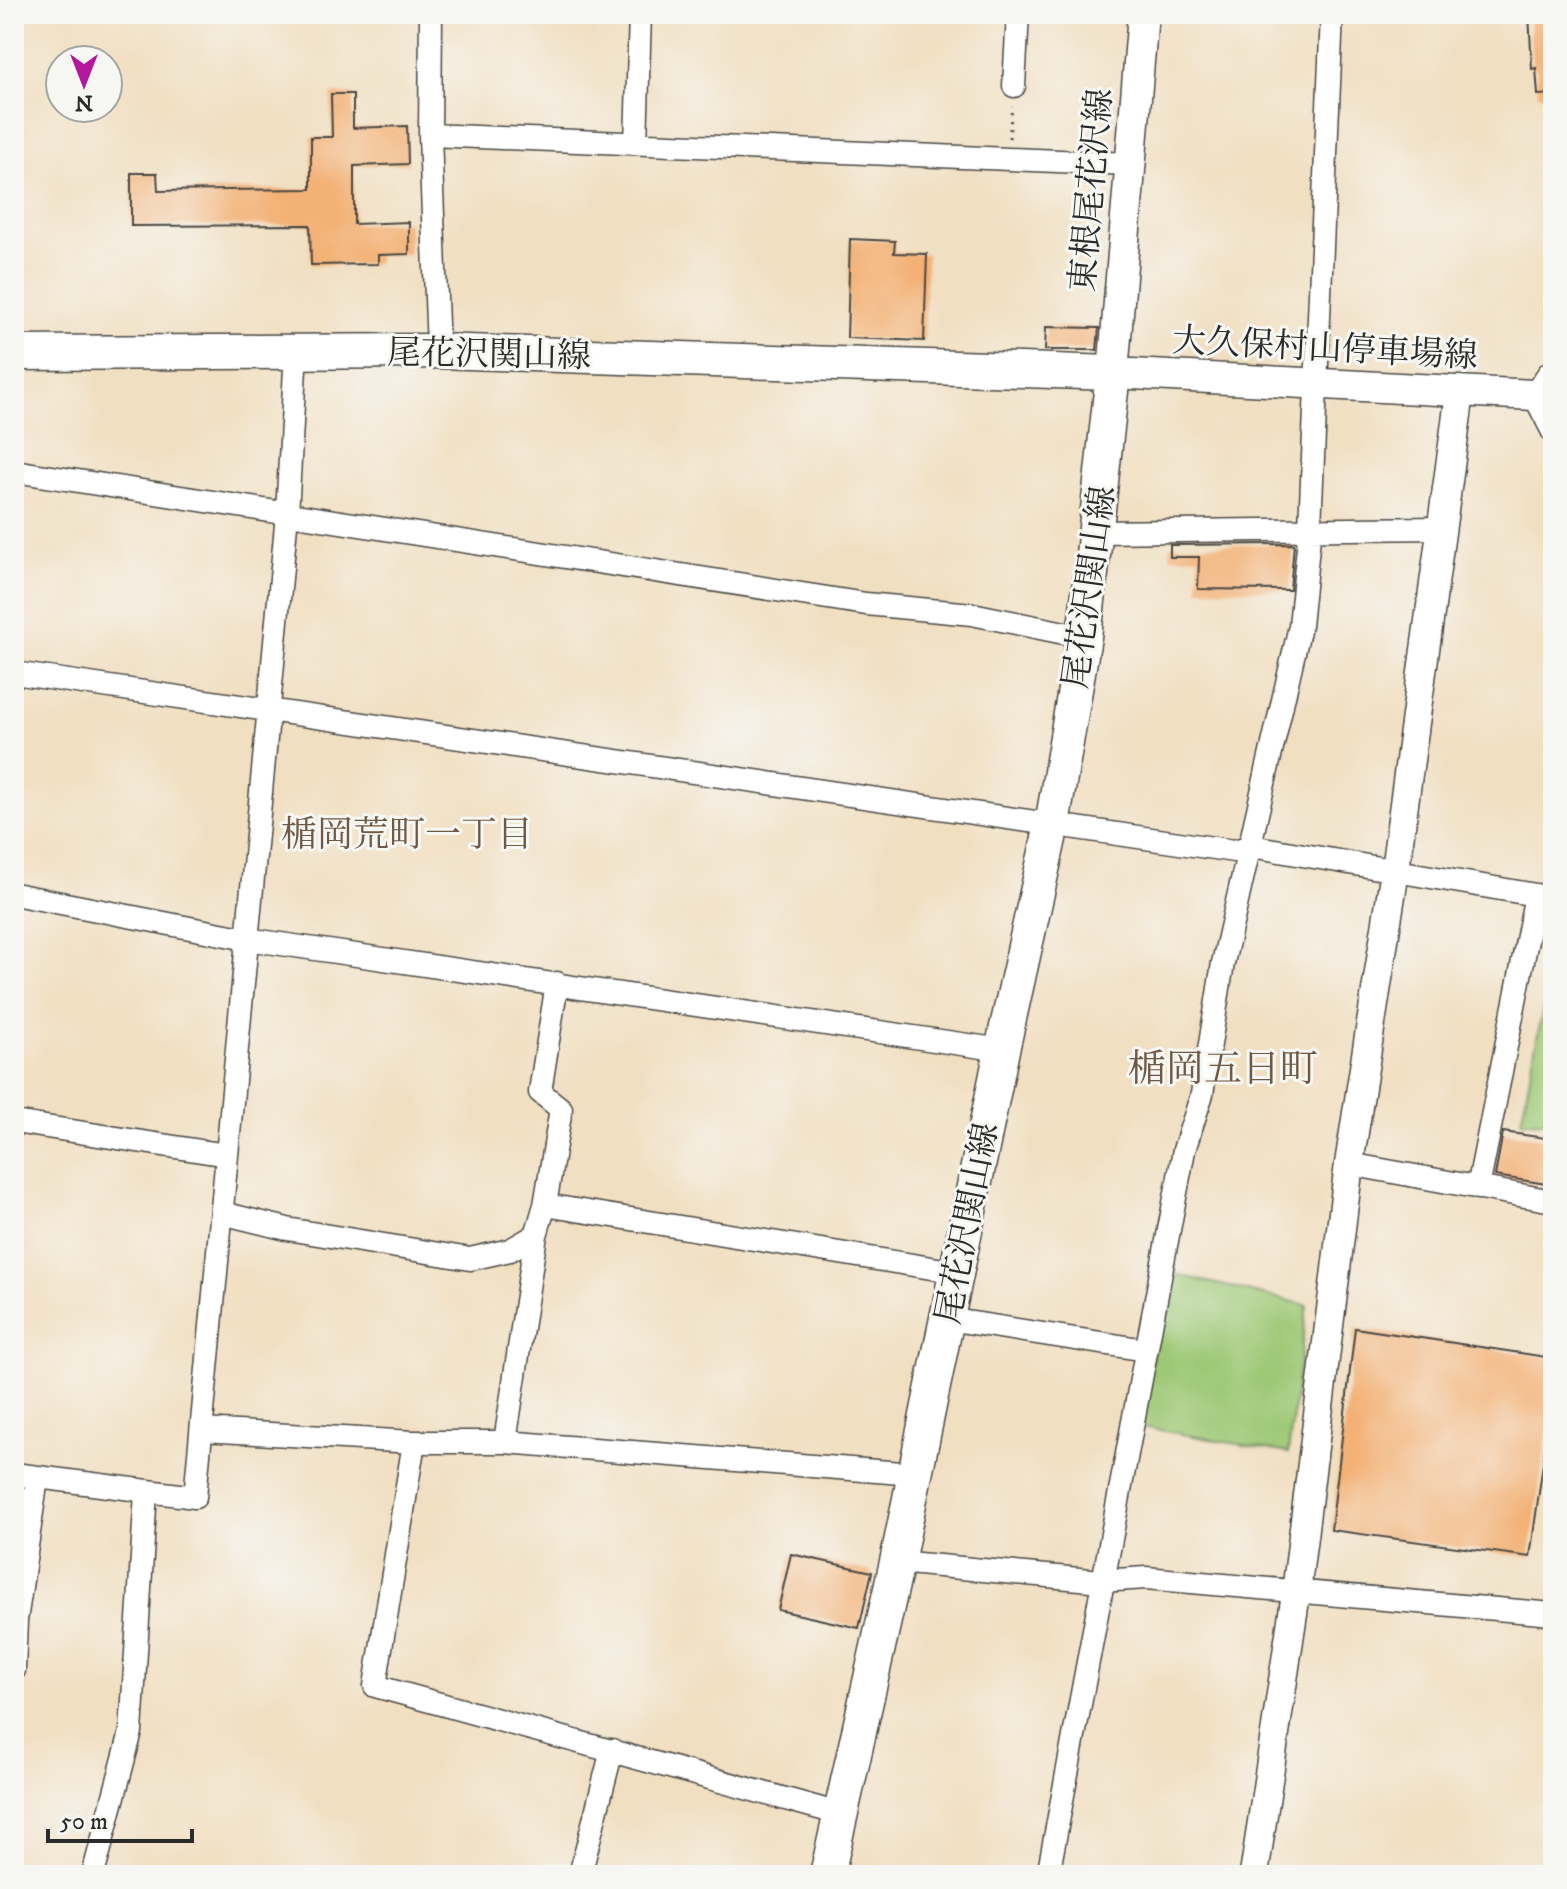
<svg xmlns="http://www.w3.org/2000/svg" width="1567" height="1889" font-family="'IM FELL DW Pica','Noto Serif JP',serif">
  <style>
    .green { fill: #9dc875; stroke: #647a50; stroke-width: 2 }
    .building { fill: #f3b174 }
    .lines { fill: none; stroke-linecap: round; stroke-linejoin: round }
    .minor-casing { stroke: #494642; stroke-width: 25 }
    .tertiary-casing { stroke: #494642; stroke-width: 31 }
    .secondary-casing { stroke: #494642; stroke-width: 33 }
    .primary-casing { stroke: #494642; stroke-width: 37 }
    .path { stroke: #494642; stroke-width: 3; stroke-dasharray: 2 6; stroke-linecap: butt }
    .minor { stroke: #fff; stroke-width: 22 }
    .tertiary { stroke: #fff; stroke-width: 28 }
    .secondary { stroke: #fff; stroke-width: 30 }
    .primary { stroke: #fff; stroke-width: 34 }
    .labels { text-anchor: middle; stroke-width: 6; stroke-linejoin: round; paint-order: stroke }
    .street-label { font-size: 34px; fill: #2b2b2b; stroke: #f6f6f2 }
    .neighbourhood-label { font-size: 36px; fill: #715a45; stroke: #f6f6f2 }
    .quarter-label { font-size: 38px; fill: #715a45; stroke: #f6f6f2 }
  </style>
  <rect width="100%" height="100%" fill="#f6f6f2"/>
  <filter id="ink" filterUnits="userSpaceOnUse"><feTurbulence type="fractalNoise" baseFrequency=".0125" numOctaves="2"/><feDisplacementMap in="SourceGraphic" scale="16" xChannelSelector="R" yChannelSelector="G"/><feConvolveMatrix kernelMatrix="1 2 1 2 8 2 1 2 1" color-interpolation-filters="sRGB"/></filter>
  <filter id="wash" filterUnits="userSpaceOnUse"><feTurbulence type="fractalNoise" baseFrequency=".006" numOctaves="4" result="noise"/><feDisplacementMap in="SourceGraphic" scale="32" xChannelSelector="R" yChannelSelector="G"/><feGaussianBlur stdDeviation="1.8" result="paint"/><feColorMatrix in="noise" values="0 0 0 0 0 0 0 0 0 0 0 0 0 0 0 0 0 1.4 0 .05"/><feComposite in="paint" operator="in"/></filter>
  <g filter="url(#wash)">
    <rect width="100%" height="100%" fill="#f1dfc1"/>
    <path class="green" d="M 1543,1008 L 1553,1010 L 1553,1122 L 1521,1121 Z
      M 1170,1273 L 1307,1305 L 1288,1453 L 1137,1426 Z"/>
    <g id="blocks">
      <path class="building" d="M 1529,14 L 1553,14 L 1553,94 L 1538,95 L 1536,68 L 1532,69 Z
        M 331,94 L 353,94 L 353,128 L 407,126 L 408,164 L 354,166 L 354,224 L 409,222 L 409,254 L 378,255 L 378,264 L 311,265 L 310,225 L 131,226 L 131,173 L 157,173 L 158,191 L 311,189 L 311,137 L 332,137 Z
        M 850,239 L 895,241 L 894,253 L 927,254 L 924,341 L 847,338 Z
        M 1046,327 L 1099,328 L 1097,350 L 1045,350 Z
        M 1294,544 L 1290,590 L 1198,589 L 1199,557 L 1170,557 L 1170,545 Z
        M 1503,1132 L 1553,1139 L 1553,1185 L 1495,1176 Z
        M 1355,1328 L 1553,1358 L 1553,1392 L 1530,1557 L 1331,1530 Z
        M 791,1554 L 872,1572 L 859,1628 L 778,1610 Z"/>
    </g>
  </g>
  <g filter="url(#ink)">
    <use href="#blocks" fill-opacity="0" stroke="#494642" stroke-width="2"/>
    <g class="lines">
      <defs>
        <path id="minor" d="M 431,14 L 430,135 L 438,351
          M 1014,86 L 1018,14
          M 430,135 L 1131,164
          M 636,143 L 640,14
          M 1553,373 L 1549,373 L 1534,395 L 1553,432
          M 14,471 L 866,604 L 972,614 L 1084,637
          M 1097,532 L 1442,528
          M 14,673 L 1234,851 L 1251,846 L 1553,898
          M 14,894 L 247,939 L 1002,1050
          M 14,1122 L 227,1155
          M 1349,1164 L 1553,1201
          M 1478,1188 L 1536,895
          M 545,1205 L 956,1272
          M 222,1213 L 287,1229 L 470,1259 L 510,1250 L 536,1235 L 545,1205 L 561,1109 L 540,1092 L 557,983
          M 947,1319 L 1146,1350
          M 202,1430 L 414,1442 L 505,1442 L 915,1474
          M 414,1442 L 375,1686 L 840,1814
          M 505,1442 L 536,1235
          M 14,1474 L 195,1497 L 287,514 L 296,350
          M 897,1562 L 1101,1581 L 1146,1578 L 1553,1614
          M 14,1670 L 16,1621 L 37,1478
          M 93,1875 L 131,1732 L 146,1492
          M 580,1875 L 612,1750
          M 1048,1875 L 1184,1150 L 1202,1094 L 1223,963 L 1300,626 L 1310,527 L 1332,14"/>
        <path id="tertiary" d="M 1254,1875 L 1296,1593 L 1349,1164 L 1395,870 L 1460,393"/>
        <path id="secondary" d="M 1143,14 L 1113,373 L 1534,395"/>
        <path id="primary" d="M 14,353 L 438,351 L 1113,373 L 1084,637 L 1052,825 L 1002,1050 L 897,1562 L 827,1875"/>
      </defs>
      <use href="#minor" class="minor-casing"/>
      <use href="#tertiary" class="tertiary-casing"/>
      <use href="#secondary" class="secondary-casing"/>
      <use href="#primary" class="primary-casing"/>
      <path class="path" d="M 1009,138 L 1012,106"/>
      <use href="#minor" class="minor"/>
      <use href="#tertiary" class="tertiary"/>
      <use href="#secondary" class="secondary"/>
      <use href="#primary" class="primary"/>
    </g>
  </g>
  <g class="labels">
    <g class="street-label">
      <text transform="translate(1090 190) rotate(-85)" y="12">東根尾花沢線</text>
      <text transform="translate(1325 347) rotate(3)" y="12">大久保村山停車場線</text>
      <text transform="translate(489 353) rotate(1)" y="12">尾花沢関山線</text>
      <text transform="translate(1088 587) rotate(-82)" y="12">尾花沢関山線</text>
      <text transform="translate(966 1223) rotate(-79)" y="12">尾花沢関山線</text>
    </g>
    <g class="neighbourhood-label">
      <text x="407" y="846">楯岡荒町一丁目</text>
    </g>
    <g class="quarter-label">
      <text x="1223" y="1081">楯岡五日町</text>
    </g>
  </g>
  <rect width="1567" height="1889" fill="none" stroke="#f6f6f2" stroke-width="48"/>
  <g transform="translate(84 84) rotate(180)"><circle r="38" fill="#f6f6f2" stroke="#a5a5a2" stroke-width="2"/>
  <path d="M0-6L14 30L0 20L-14 30Z" fill="#b5179e"/>
  <text y="-12" font-size="22" font-weight="bold" text-anchor="middle" fill="#2b2b2b">N</text>
  </g>
  <path d="M48 1829v12h144v-12" fill="none" stroke="#2b2b2b" stroke-width="4"/>
  <text x="60" y="1829" font-size="24" fill="#2b2b2b" stroke="#f6f6f2" stroke-width="6" paint-order="stroke">50 m</text>
</svg>
